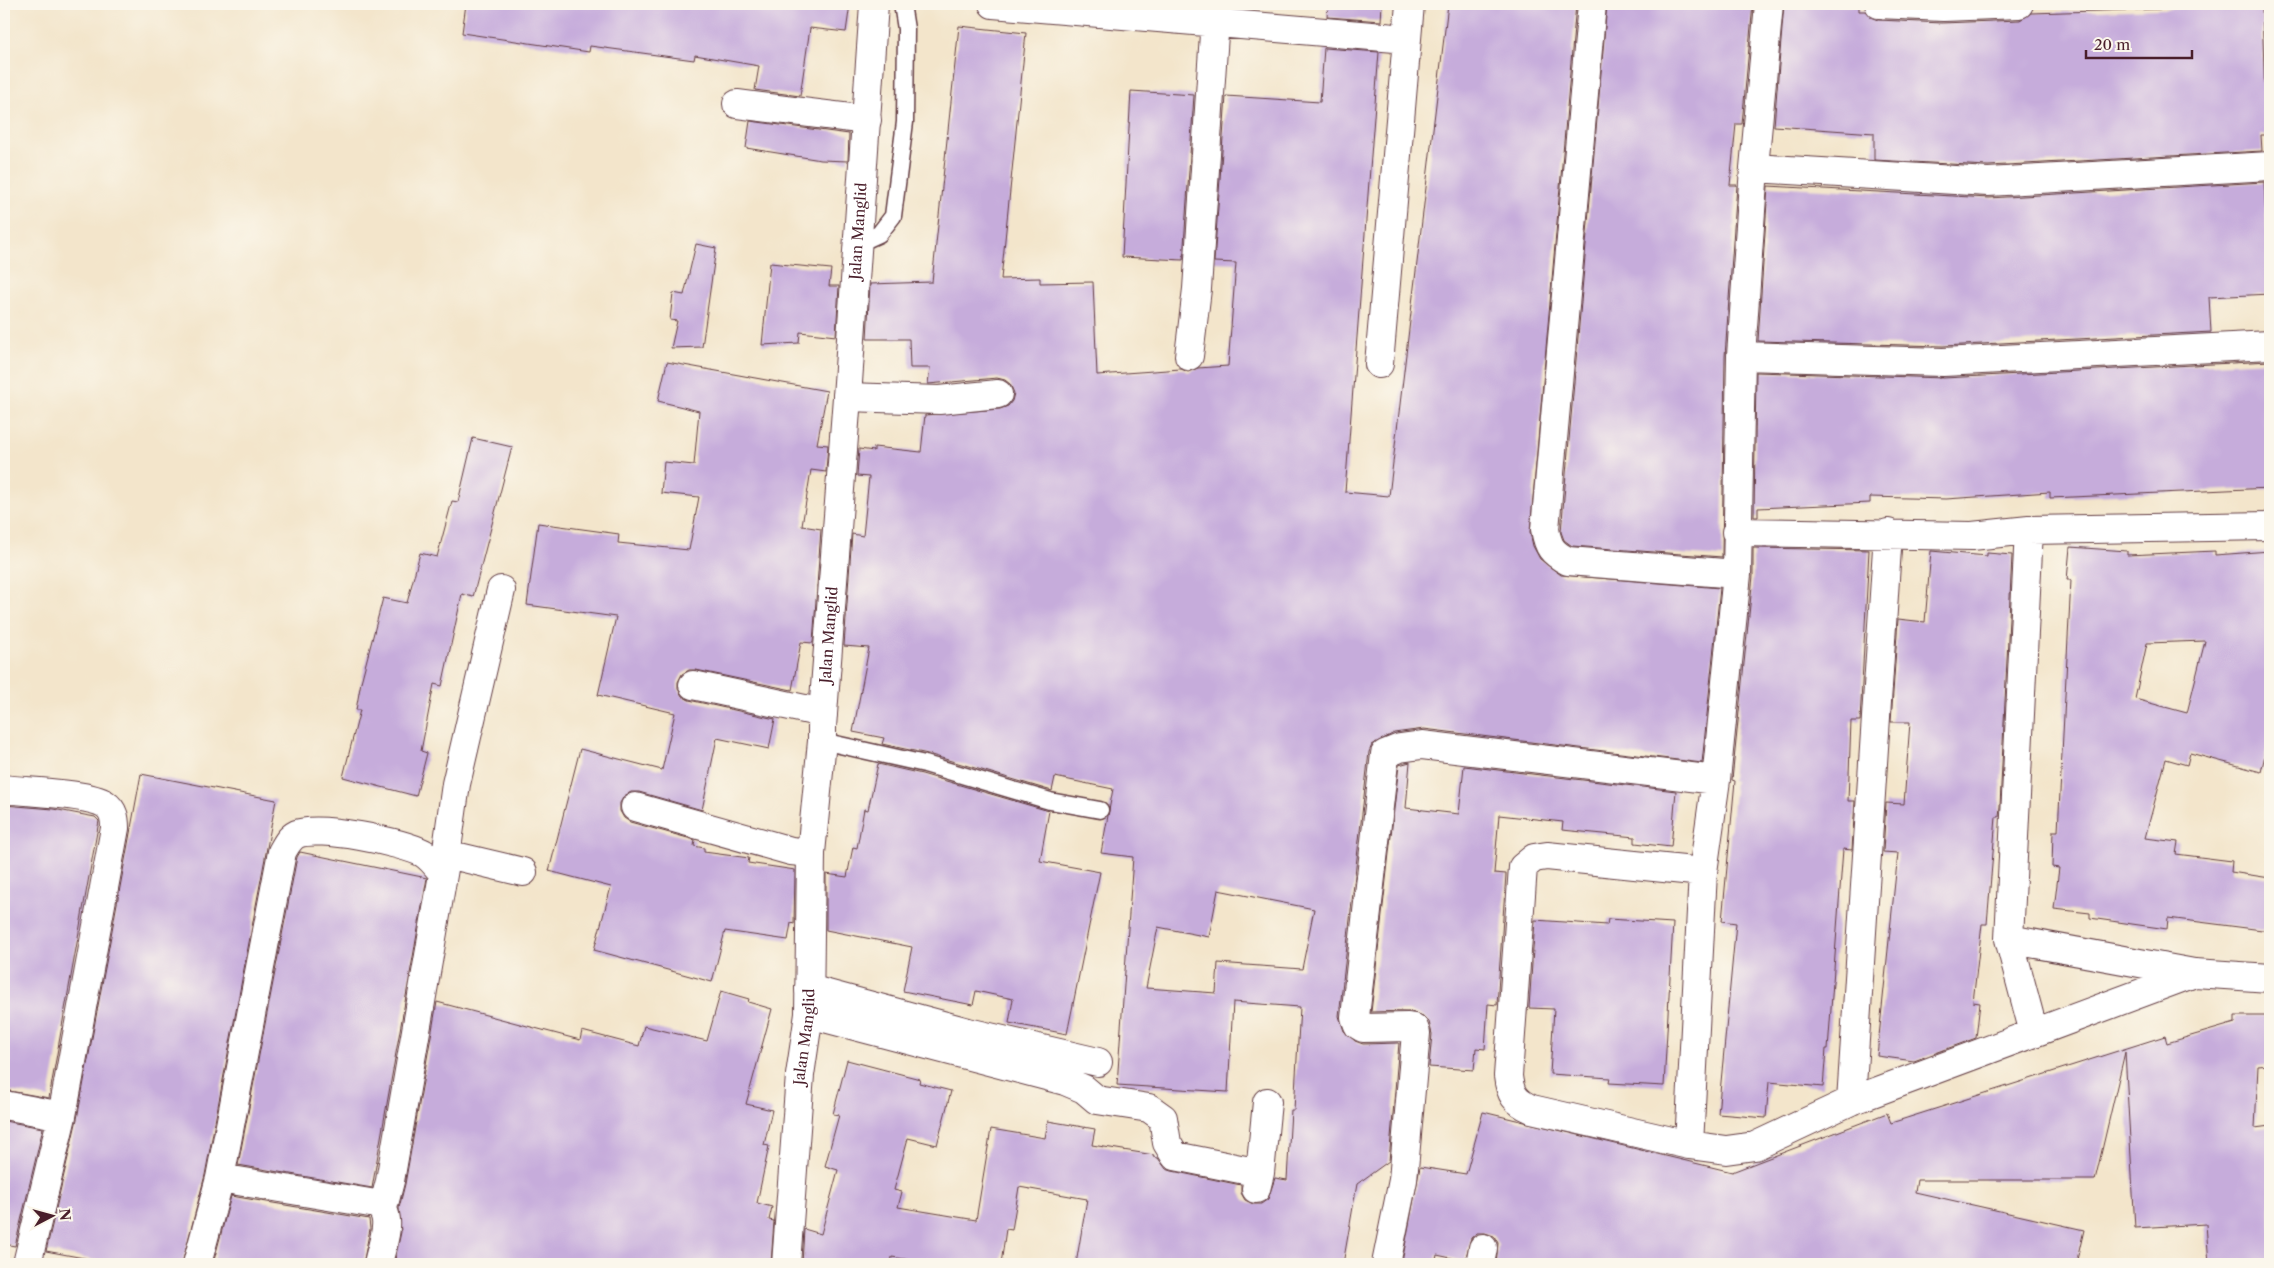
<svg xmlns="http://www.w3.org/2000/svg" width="2274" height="1268" font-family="'Libre Caslon Text',serif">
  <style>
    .building { fill: #c6acdb; fill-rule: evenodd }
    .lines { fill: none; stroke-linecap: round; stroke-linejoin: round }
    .lane-casing { stroke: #633d43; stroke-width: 19 }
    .street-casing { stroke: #633d43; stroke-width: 30 }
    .secondary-casing { stroke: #633d43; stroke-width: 30 }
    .lane { stroke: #fff; stroke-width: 16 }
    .street { stroke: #fff; stroke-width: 28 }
    .secondary { stroke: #fff; stroke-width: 28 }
    .labels { text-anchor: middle; stroke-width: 4; stroke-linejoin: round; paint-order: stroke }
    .street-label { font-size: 15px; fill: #4a1f2b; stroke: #fbf7ec }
  </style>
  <rect width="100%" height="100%" fill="#fbf7ec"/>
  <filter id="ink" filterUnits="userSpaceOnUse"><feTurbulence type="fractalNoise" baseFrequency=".02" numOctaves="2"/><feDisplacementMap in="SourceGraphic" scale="10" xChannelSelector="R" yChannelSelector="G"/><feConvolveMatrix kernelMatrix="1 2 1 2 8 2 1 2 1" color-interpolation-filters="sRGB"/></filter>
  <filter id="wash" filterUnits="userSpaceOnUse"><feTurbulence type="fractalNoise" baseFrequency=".0096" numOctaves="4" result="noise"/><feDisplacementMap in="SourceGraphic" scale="20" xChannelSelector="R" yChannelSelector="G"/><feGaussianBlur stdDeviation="1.12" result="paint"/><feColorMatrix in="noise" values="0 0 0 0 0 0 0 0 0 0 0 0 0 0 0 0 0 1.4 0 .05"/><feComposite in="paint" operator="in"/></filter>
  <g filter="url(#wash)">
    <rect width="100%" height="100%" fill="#f3e5cb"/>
    <g id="blocks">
      <path class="building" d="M 466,4 L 850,4 L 846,32 L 810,28 L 800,96 L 755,90 L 759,66 L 695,55 L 694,60 L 590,46 L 589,52 L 462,33 Z
        M 1328,4 L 1382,4 L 1381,21 L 1327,17 Z
        M 1448,4 L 1576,4 L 1530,532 L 1533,546 L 1540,559 L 1561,575 L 1720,588 L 1702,763 L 1424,729 L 1394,733 L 1372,745 L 1369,752 L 1339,1016 L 1344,1031 L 1355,1041 L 1363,1044 L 1399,1043 L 1389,1161 L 1357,1184 L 1343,1264 L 1076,1264 L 1087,1199 L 1019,1187 L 1012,1230 L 1006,1229 L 1001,1264 L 935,1264 L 892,1257 L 891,1264 L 802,1264 L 804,1229 L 821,1234 L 838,1170 L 825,1166 L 839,1115 L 833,1114 L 847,1060 L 920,1079 L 919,1083 L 951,1091 L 937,1145 L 908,1138 L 894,1190 L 902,1192 L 898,1207 L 976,1220 L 991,1129 L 1045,1138 L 1048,1121 L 1095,1129 L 1092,1145 L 1154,1155 L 1153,1157 L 1158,1158 L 1166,1169 L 1172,1171 L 1241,1185 L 1241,1193 L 1245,1200 L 1253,1204 L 1261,1204 L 1268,1199 L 1275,1178 L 1287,1180 L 1291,1110 L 1294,1110 L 1300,1007 L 1233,1002 L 1228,1092 L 1117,1085 L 1133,857 L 1101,853 L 1113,789 L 1055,777 L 1052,791 L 928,754 L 882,744 L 884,738 L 853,732 L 869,648 L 844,646 L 852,534 L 863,536 L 869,477 L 857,476 L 859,449 L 874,451 L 874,447 L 921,452 L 925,415 L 1000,409 L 1008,406 L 1012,401 L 1014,393 L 1010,384 L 1005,380 L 997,378 L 928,384 L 930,368 L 910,368 L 909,339 L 867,339 L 870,284 L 932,282 L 959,26 L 1026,33 L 1001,279 L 1040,278 L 1040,283 L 1093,282 L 1097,375 L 1181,369 L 1188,372 L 1198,368 L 1228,366 L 1236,263 L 1214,262 L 1226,96 L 1320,102 L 1324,48 L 1379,52 L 1345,492 L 1389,496 ZM 1218,890 L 1314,909 L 1302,969 L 1218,963 L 1216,993 L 1146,988 L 1158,927 L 1209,937 Z
        M 1607,4 L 1753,4 L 1742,124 L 1736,124 L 1730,185 L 1737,185 L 1725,356 L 1722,557 L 1572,546 L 1564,540 L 1561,532 Z
        M 1784,4 L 1859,6 L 1859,11 L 1865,11 L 1870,17 L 1878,20 L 1942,23 L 2020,20 L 2031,13 L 2262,6 L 2266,135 L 2261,135 L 2262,151 L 1988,166 L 1874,160 L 1874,133 L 1774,126 Z
        M 1131,91 L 1194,95 L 1183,260 L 1122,257 Z
        M 750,121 L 849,134 L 848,161 L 821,160 L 746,148 Z
        M 2264,182 L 2270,294 L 2209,297 L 2211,332 L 1943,346 L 1758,341 L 1768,186 L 1989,198 Z
        M 696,244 L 716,248 L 702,347 L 671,348 L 677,321 L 670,320 L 673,293 L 684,295 Z
        M 770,263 L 831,269 L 829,286 L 839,286 L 836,336 L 800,332 L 799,343 L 762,345 Z
        M 2270,361 L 2270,488 L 2050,498 L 2050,492 L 1946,499 L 1870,497 L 1870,503 L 1758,508 L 1758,517 L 1754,517 L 1756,372 L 1944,378 Z
        M 667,362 L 827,391 L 817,444 L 828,445 L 826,472 L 811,470 L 802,526 L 821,529 L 813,643 L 801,642 L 792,690 L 696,670 L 689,670 L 682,674 L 678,682 L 678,689 L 682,696 L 689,700 L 775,719 L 769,749 L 717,738 L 702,810 L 639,792 L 631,792 L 624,796 L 620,803 L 620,811 L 624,818 L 630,822 L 695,840 L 694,846 L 704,848 L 704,852 L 749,858 L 748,863 L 795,870 L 794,924 L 791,923 L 788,940 L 725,931 L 712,982 L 594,950 L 611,887 L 549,871 L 580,749 L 662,770 L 675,713 L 598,695 L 616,617 L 527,605 L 538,523 L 619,534 L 618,543 L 689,550 L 699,497 L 661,493 L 664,462 L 694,465 L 699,411 L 658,401 Z
        M 473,438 L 512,447 L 473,597 L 462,594 L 442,686 L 434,684 L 421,751 L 427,753 L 416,796 L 343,777 L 360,710 L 356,710 L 361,682 L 383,598 L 407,603 L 420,553 L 437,557 L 452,501 L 458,502 Z
        M 2070,547 L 2127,551 L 2127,555 L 2215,551 L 2215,555 L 2270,551 L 2270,735 L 2261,772 L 2190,753 L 2187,765 L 2166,759 L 2145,838 L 2178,842 L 2176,854 L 2232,861 L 2231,872 L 2270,878 L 2270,931 L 2168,918 L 2167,929 L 2090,918 L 2090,913 L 2054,909 L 2059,868 L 2052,867 L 2053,831 L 2058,831 L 2071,580 L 2067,580 ZM 2205,641 L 2187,713 L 2135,699 L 2147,643 Z
        M 1753,548 L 1869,550 L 1860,721 L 1851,721 L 1848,801 L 1855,801 L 1852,850 L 1843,849 L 1828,1049 L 1826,1049 L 1823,1087 L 1769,1082 L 1766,1118 L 1718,1114 L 1736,923 L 1722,921 L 1735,781 L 1732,780 L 1753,576 Z
        M 1931,551 L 1987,556 L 1987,553 L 2012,555 L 2000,806 L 1999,817 L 1996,817 L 1987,924 L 1982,924 L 1973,1002 L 1980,1003 L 1976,1038 L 1914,1061 L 1877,1056 L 1898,853 L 1883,852 L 1886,803 L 1904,804 L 1910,722 L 1891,722 L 1898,619 L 1925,622 Z
        M 1410,762 L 1406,808 L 1459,814 L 1464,766 L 1676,791 L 1671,847 L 1635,843 L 1635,837 L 1562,830 L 1563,822 L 1499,815 L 1494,873 L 1506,874 L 1497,1005 L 1488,1004 L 1485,1049 L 1476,1048 L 1474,1070 L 1429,1067 L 1432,1034 L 1429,1022 L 1423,1016 L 1408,1011 L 1371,1012 L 1399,765 Z
        M 878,764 L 922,774 L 1049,811 L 1040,861 L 1100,872 L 1067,1034 L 1009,1023 L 1013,999 L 976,991 L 973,1005 L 903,991 L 912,947 L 826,930 L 826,874 L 847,877 L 853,847 L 857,848 L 864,809 L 868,810 Z
        M 141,774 L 276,800 L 205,1175 L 182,1264 L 116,1264 L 46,1251 L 77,1119 Z
        M 4,805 L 53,809 L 95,817 L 99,821 L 49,1098 L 4,1090 Z
        M 300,852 L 427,878 L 372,1188 L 238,1165 L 297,857 Z
        M 1608,919 L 1673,923 L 1664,1086 L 1609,1083 L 1610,1078 L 1550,1074 L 1554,1009 L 1529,1008 L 1535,920 L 1607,925 Z
        M 721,991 L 749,999 L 748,1002 L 772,1009 L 746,1104 L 772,1110 L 764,1145 L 769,1146 L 757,1203 L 772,1207 L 769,1220 L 774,1221 L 771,1264 L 394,1264 L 401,1232 L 399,1208 L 405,1184 L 437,1002 L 580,1040 L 582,1031 L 639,1046 L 644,1026 L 707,1041 Z
        M 2235,1016 L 2270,1016 L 2270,1065 L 2258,1066 L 2255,1128 L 2270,1126 L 2270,1262 L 2209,1264 L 2206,1224 L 2135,1228 L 2125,1052 L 2095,1180 L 1917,1180 L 1915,1192 L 2084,1230 L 2076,1264 L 1496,1264 L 1498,1243 L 1494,1236 L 1485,1233 L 1477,1233 L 1471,1238 L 1465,1261 L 1437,1255 L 1435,1264 L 1402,1262 L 1420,1167 L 1466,1174 L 1483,1112 L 1732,1172 L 1887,1113 L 1891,1123 L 2165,1036 L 2167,1043 L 2235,1023 Z
        M 4,1121 L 43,1128 L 15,1246 L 4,1244 Z
        M 231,1196 L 369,1219 L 370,1229 L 363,1264 L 213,1264 Z"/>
    </g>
  </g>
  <g filter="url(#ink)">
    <use href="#blocks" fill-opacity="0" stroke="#633d43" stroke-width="1"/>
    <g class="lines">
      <defs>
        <path id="lane" d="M 857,244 L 879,234 L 893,216 L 905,122 L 906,29 L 902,4
          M 822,741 L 925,764 L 1050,801 L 1100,810"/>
        <path id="street" d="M 993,4 L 1407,39
          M 1592,4 L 1545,529 C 1548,547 1552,553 1568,561 L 1737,574
          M 1879,4 L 1943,7 L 2019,4
          M 737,104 L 867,120
          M 1754,168 L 1988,182 L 2270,166
          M 1189,356 L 1197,289 L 1216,4
          M 1741,356 L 1943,362 L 2270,345
          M 1379,364 L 1410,4
          M 847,397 L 939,400 L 998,394
          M 2029,530 L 2009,939 L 2034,1033
          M 1736,532 L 1972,536 L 2029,530 L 2270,526
          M 693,685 L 823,713
          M 4,789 C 27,792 88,793 105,804 C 114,810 115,819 115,828 L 62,1116 L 27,1264
          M 635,807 L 791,851 L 811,853
          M 447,854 L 523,872
          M 1703,872 L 1547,856 L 1534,858 L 1523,867 L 1508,1076 C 1510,1094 1515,1102 1532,1109 L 1689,1145 L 1726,1150 L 1755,1146 L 1851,1101 L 2195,973 L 2270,978
          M 2009,939 L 2194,973
          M 809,989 L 968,1032 L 1098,1062
          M 809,1014 L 1065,1081 L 1084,1089 L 1097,1100 L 1149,1108 L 1163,1118 L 1167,1143 L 1175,1156 L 1260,1173
          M 1851,1101 L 1888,533
          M 4,1105 L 62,1116
          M 1689,1145 L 1703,872 L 1716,780 L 1737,574 L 1741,356 L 1754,168 L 1769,4
          M 220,1178 L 376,1204 C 396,1215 381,1246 378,1264
          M 1256,1189 L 1260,1173 L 1267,1102
          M 383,1208 L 390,1181 L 445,863 L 456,784 L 501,590
          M 197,1264 L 220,1178 L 282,852 C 286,845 289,838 297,834 C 319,825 401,842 423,853 C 430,857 437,866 442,872
          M 1386,1264 L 1403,1180 L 1416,1033 L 1414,1028 L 1408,1027 L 1363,1028 L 1358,1025 L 1355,1017 L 1385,754 L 1400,748 L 1422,745 L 1716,780
          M 1480,1264 L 1483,1248"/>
        <g id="secondary">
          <path id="s1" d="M 786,1264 L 800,1075 L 809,1014 L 811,853 L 822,741 L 822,727 L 847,397 L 874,4"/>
        </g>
      </defs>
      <use href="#lane" class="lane-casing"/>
      <use href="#street" class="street-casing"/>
      <use href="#secondary" class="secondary-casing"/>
      <use href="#lane" class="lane"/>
      <use href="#street" class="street"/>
      <use href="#secondary" class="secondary"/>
    </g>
  </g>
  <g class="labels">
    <g class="street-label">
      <text dy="5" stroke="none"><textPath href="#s1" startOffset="1036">Jalan Manglid</textPath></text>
      <text dy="5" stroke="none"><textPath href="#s1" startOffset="631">Jalan Manglid</textPath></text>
      <text dy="5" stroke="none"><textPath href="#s1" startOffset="228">Jalan Manglid</textPath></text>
    </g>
  </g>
  <rect width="2274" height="1268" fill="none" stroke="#fbf7ec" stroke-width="20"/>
  <g transform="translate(52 1216) rotate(84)" stroke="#fbf7ec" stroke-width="4" paint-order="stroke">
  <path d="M0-4L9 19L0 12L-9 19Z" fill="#4a1f2b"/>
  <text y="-8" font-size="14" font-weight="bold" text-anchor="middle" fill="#4a1f2b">N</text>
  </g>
  <path d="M2086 50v8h106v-8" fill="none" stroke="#4a1f2b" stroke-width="2.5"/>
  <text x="2094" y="50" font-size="15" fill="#4a1f2b" stroke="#fbf7ec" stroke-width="4" paint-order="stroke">20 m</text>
</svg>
